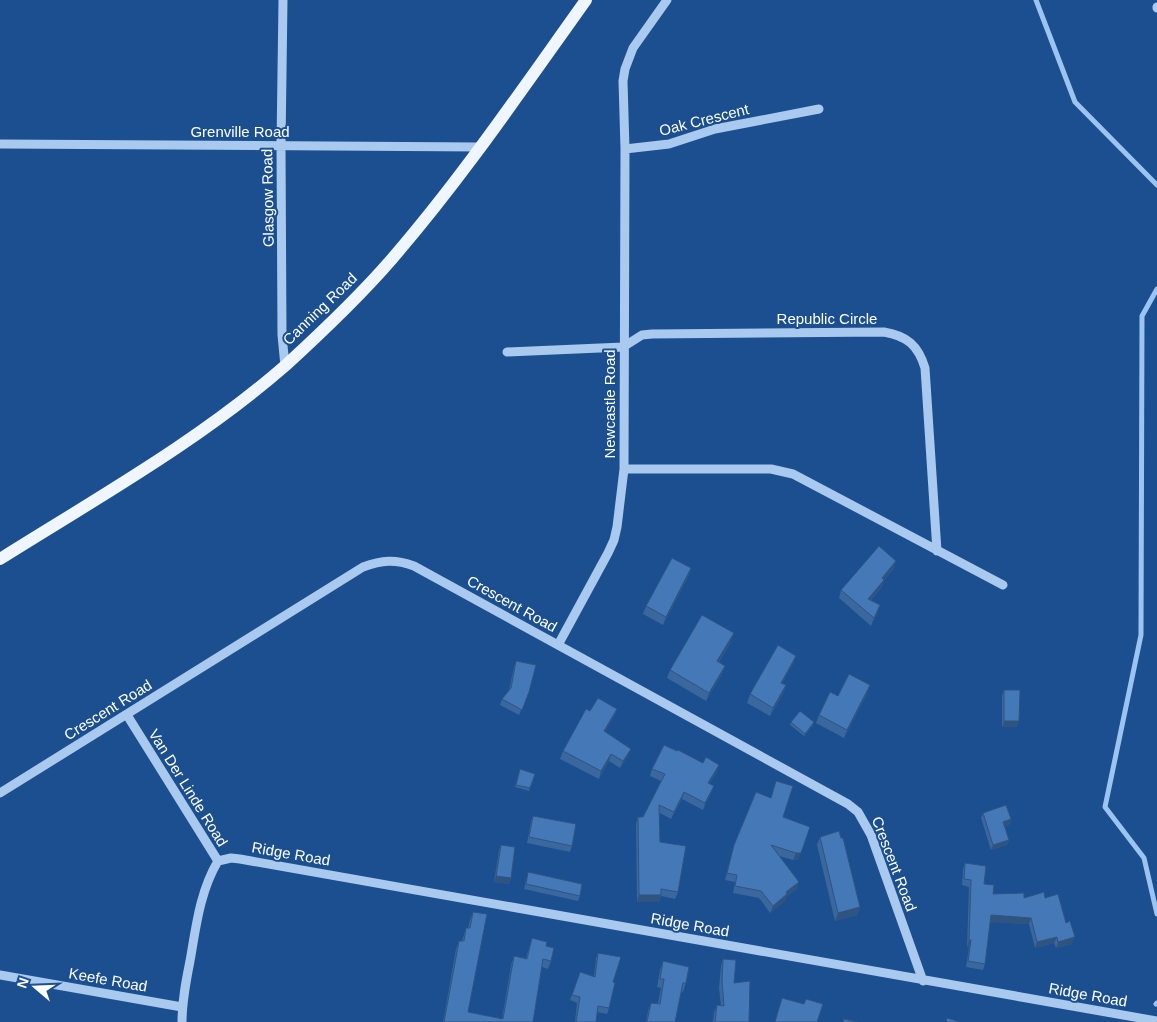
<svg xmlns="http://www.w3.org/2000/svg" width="1157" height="1022" font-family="Arial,sans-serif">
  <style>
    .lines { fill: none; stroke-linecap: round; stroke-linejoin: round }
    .stream { stroke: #9cc4f0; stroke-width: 5 }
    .minor { stroke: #a9c9ee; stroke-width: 9 }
    .major { stroke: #f0f6ff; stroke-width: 12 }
    .wall { fill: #3a679d }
    .shaded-wall { fill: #305480 }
    .building { fill: #4478b7; stroke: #305480 }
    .labels { text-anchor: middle; stroke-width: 4; stroke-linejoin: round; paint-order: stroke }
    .street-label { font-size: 15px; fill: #fff; stroke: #1b4f8f }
  </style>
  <rect width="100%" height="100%" fill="#1b4f8f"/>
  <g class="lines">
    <path class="stream" d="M 1036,0 L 1075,102 L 1157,185
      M 1157,289 L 1142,316 L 1141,635 L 1105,807 L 1144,858 L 1157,914
      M 1156,1004 L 1157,1003"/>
    <path class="minor" d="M 283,0 L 281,145 L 282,335 L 285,366
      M 1157,7 L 1157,8
      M 0,144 L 480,147
      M 625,149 L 669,144 L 715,129 L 819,109
      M 507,352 L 623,347 L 642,335 L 652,334 L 884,332 C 907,336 918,345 925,368 L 937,551
      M 624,469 L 771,469 L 793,474 L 1003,585
      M 558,645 L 608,553 L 614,540 L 617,527 L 624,469 L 625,149 L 623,81 L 625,69 L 633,48 L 667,0
      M 127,715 L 218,861 C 200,891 196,927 190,961 C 186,981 182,1001 182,1022
      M 0,793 L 363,567 C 382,560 395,559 414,566 L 848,804 L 858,812 L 871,835 L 923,981
      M 218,861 L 231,858 L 240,859 L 1157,1021
      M 0,975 L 182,1007"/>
    <path class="major" d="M 0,559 C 97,498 199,441 286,365 C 322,332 359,297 391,260 C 462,178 523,88 586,0"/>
  </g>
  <path class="wall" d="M 691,568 L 688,577 L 663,625 L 643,614 L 646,606 Z
    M 894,569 L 884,580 L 882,587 L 871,600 L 880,605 L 871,626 L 839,598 L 841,590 Z
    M 731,642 L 719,662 L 725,666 L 722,674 L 706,701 L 667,678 L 670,670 Z
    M 796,656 L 793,664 L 782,683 L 786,685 L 783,694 L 770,716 L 747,703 L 750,694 Z
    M 516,661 L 529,692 L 519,715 L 500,705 L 502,699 L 509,690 L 514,667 Z
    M 870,685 L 867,694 L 844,738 L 816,723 L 819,715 L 838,696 Z
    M 1004,690 L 1017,727 L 1002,727 L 1002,696 Z
    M 617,709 L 614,716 L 605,732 L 628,756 L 620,768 L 609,761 L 599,779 L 560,759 L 563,751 L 590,711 Z
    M 791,722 L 813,725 L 804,736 L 790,725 Z
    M 520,769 L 535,774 L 529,791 L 515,787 Z
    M 652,769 L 717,772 L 709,784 L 711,793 L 703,810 L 682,799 L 671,819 L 660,813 L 660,842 L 678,892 L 675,899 L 661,896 L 659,902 L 637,902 L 636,824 L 638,817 L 643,817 L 661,781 L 650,776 Z
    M 756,792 L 783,817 L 798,860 L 793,860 L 779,856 L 797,889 L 786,897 L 785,901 L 770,913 L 759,898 L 733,893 L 735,882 L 725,880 L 732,852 Z
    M 983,813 L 1011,819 L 1009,825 L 1005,826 L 1009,840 L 1007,845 L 991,850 L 981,818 Z
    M 533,816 L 572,846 L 570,852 L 527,843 L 531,821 Z
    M 820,837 L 860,907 L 857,915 L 835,921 L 817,845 Z
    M 501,845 L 511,878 L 509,884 L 494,882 L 499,850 Z
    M 965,863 L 993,894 L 1024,898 L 1045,898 L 1072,944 L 1056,948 L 1054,943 L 1035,948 L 1029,924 L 990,922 L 985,964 L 983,970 L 966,967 L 969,947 L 967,947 L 969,887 L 962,885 L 963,869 Z
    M 528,872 L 580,896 L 578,901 L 524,889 Z
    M 473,912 L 468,1012 L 502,1019 L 511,965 L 514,956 L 526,958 L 532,938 L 546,946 L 551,961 L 548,969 L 542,967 L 533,1022 L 443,1022 L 456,949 L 459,941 L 462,941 L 466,928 L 468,928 L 470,920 Z
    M 598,953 L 613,982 L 609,1008 L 607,1014 L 597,1012 L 596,1022 L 575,1022 L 577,1003 L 570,1000 L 580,972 L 594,976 L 596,958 Z
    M 723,959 L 734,983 L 749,1022 L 713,1022 L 714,1013 L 717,1005 L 721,1006 L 719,988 L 721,966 Z
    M 663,961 L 686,983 L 683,992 L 681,991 L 675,1022 L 646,1022 L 648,1011 L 651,1003 L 658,1003 L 661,988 L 657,987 L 660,970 Z"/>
  <path class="shaded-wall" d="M 896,561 L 894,569 L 879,586 L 882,578 Z
    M 691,568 L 688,577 L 663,625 L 666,617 Z
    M 884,580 L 882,587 L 865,606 L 868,599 Z
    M 880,605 L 878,613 L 871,626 L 874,618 Z
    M 734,633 L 731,642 L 714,669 L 717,661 Z
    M 796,656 L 793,664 L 778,691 L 781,683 Z
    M 725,666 L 722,674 L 706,701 L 709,693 Z
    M 786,685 L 783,694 L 770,716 L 773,708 Z
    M 870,685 L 867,694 L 844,738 L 847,730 Z
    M 617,709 L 614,716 L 602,738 L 604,731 Z
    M 1004,721 L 1019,721 L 1017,727 L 1002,727 Z
    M 814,722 L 813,725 L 804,736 L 805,734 Z
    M 631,749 L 628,756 L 620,768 L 623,761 Z
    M 611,754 L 609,761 L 599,779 L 601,771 Z
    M 719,765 L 717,772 L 705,790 L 708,783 Z
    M 714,786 L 711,793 L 703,810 L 705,803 Z
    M 684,792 L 682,799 L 671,819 L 674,812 Z
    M 1011,819 L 1009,825 L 1001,827 L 1003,822 Z
    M 1009,840 L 1007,845 L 991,850 L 993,845 Z
    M 796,853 L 801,853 L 798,860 L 793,860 Z
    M 496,876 L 511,878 L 509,884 L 494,882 Z
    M 799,882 L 797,889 L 786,897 L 785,901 L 770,913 L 773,906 L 786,892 Z
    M 639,895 L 661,895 L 659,902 L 637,902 Z
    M 860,907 L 857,915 L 835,921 L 838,913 Z
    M 991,915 L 1031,918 L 1029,924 L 988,922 Z
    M 1057,937 L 1054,943 L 1035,948 L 1037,942 Z
    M 1075,937 L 1072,944 L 1056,948 L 1058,942 Z
    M 969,940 L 971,940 L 969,947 L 967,947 Z"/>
  <path class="building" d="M 879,546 L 896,561 L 882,578 L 884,580 L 868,599 L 880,605 L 874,618 L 841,590 Z
    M 672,558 L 691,568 L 666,617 L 646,606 Z
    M 702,615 L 734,633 L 717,661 L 725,666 L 709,693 L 670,670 Z
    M 778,645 L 796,656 L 781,683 L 786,685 L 773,708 L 750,694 Z
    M 516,661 L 536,665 L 529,692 L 522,710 L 502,699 L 511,688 Z
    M 849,674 L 870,685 L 847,730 L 819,715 L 830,692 L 838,696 Z
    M 1004,690 L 1020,690 L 1019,721 L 1004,721 Z
    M 598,698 L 617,709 L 604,731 L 631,749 L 623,761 L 611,754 L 601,771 L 563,751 L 586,709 L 590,711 Z
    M 800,711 L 814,722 L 805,734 L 791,722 Z
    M 664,745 L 677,751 L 678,750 L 703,763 L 706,757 L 719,765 L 708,783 L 714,786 L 705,803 L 684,792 L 674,812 L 659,805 L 660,842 L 686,846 L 678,892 L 661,889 L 661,895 L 639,895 L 638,817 L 643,817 L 665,774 L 652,769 Z
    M 520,769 L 535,774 L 530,788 L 516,785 Z
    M 776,781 L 793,786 L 783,817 L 810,827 L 801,853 L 796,853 L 771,845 L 799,882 L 786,892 L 787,894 L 773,906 L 761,891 L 735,886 L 737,875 L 727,873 L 734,845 L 756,792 L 771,798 Z
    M 1006,805 L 1011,819 L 1003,822 L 1009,840 L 993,845 L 983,813 Z
    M 533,816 L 576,824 L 572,846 L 529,837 Z
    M 839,831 L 841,838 L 843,838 L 860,907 L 838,913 L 820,837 Z
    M 501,845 L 515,847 L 511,878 L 496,876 Z
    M 965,863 L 986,866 L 984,884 L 994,885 L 993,894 L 1024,893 L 1024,898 L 1044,892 L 1045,898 L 1058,894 L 1066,923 L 1070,921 L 1075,937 L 1058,942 L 1057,937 L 1037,942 L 1031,918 L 991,915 L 985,964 L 968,961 L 971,940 L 969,940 L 971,880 L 964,879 Z
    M 528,872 L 582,884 L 580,896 L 526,884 Z
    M 473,912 L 487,914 L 468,1012 L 503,1019 L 514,956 L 527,959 L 532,938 L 547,942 L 546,946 L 554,948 L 551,961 L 543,959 L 533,1022 L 444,1022 L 459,941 L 464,941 L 466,928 L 470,928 Z
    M 598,953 L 621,957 L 613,982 L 615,983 L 609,1008 L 598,1006 L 596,1022 L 576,1022 L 580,997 L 572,995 L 580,972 L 595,977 Z
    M 723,959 L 736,960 L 734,983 L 750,981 L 749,1022 L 715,1022 L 717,1005 L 724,1006 L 722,981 Z
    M 663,961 L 689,967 L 686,983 L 683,983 L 675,1022 L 647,1022 L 651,1003 L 660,1004 L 664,979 L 660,979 Z
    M 782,998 L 804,1004 L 806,999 L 823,1004 L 817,1022 L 775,1022 Z
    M 947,1018 L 960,1022 L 946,1022 Z
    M 844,1019 L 858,1022 L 843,1022 Z"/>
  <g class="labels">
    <g class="street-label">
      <text transform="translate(704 120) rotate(-14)" y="5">Oak Crescent</text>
      <text x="240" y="137">Grenville Road</text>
      <text transform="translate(268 198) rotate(-91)" y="5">Glasgow Road</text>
      <text transform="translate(320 309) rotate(-44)" y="5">Canning Road</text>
      <text x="827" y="324">Republic Circle</text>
      <text transform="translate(610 404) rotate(-90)" y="5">Newcastle Road</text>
      <text transform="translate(512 604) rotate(29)" y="5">Crescent Road</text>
      <text transform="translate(108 710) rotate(-32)" y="5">Crescent Road</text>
      <text transform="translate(188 788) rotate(58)" y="5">Van Der Linde Road</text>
      <text transform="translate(291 854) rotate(10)" y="5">Ridge Road</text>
      <text transform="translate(894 864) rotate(69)" y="5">Crescent Road</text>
      <text transform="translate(690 925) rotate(10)" y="5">Ridge Road</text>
      <text transform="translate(108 980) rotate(10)" y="5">Keefe Road</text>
      <text transform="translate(1088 995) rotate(10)" y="5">Ridge Road</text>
    </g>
  </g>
  <g transform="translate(35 987) rotate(289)" stroke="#1b4f8f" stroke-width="4" paint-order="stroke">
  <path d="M0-4L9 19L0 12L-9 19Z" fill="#ffffff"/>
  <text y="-8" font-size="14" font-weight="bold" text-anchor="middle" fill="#ffffff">N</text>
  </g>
</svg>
